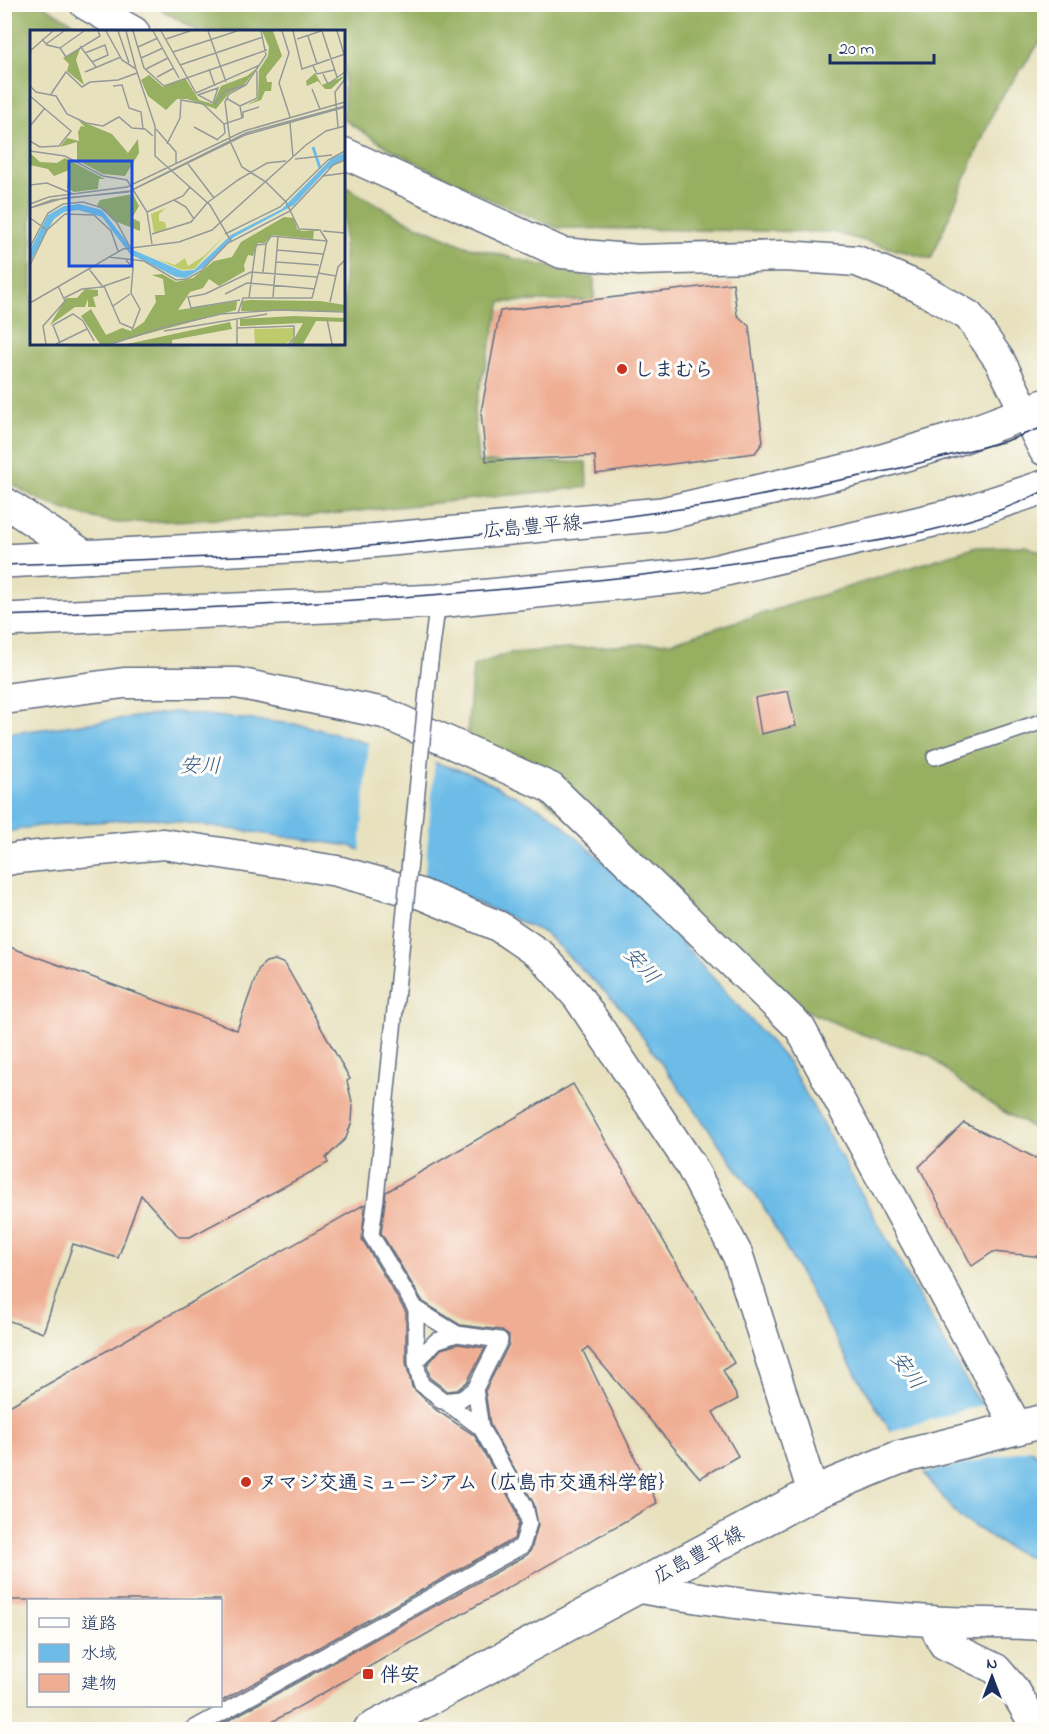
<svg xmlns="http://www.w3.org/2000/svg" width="1049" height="1734" font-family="'Indie Flower','Klee One',sans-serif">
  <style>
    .forest { fill: #96af60; stroke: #586f5f; stroke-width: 1.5 }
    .water { fill: #6cbce7; stroke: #4476a2; stroke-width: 1.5 }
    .pier { fill: #e7e1be }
    .building { fill: #efad93 }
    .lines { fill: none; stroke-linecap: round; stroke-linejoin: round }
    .lane-casing { stroke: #626d80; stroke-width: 18 }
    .street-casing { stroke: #626d80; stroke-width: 33 }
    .primary-casing { stroke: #626d80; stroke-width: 36 }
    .lane { stroke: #fff; stroke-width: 15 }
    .street { stroke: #fff; stroke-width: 30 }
    .primary { stroke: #fff; stroke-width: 33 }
    .tram { stroke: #1b2f5e; stroke-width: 1.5 }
    .lane-bridge-casing { stroke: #626d80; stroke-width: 18; stroke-linecap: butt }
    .lane-bridge { stroke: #fff; stroke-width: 15 }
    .poi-dot { fill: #c8321e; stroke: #fdfcf7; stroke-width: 2 }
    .labels { text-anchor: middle; stroke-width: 6; stroke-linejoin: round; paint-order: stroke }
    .poi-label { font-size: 20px; font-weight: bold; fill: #1b2f5e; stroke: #fdfcf7; text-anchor: start }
    .street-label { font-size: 20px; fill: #1b2f5e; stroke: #fdfcf7 }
    .water-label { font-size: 21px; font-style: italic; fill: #335987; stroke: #fdfcf7 }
    .inset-river { fill: none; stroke: #6cbce7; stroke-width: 3 }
    .inset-road { fill: none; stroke: #959a98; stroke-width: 1.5 }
    .view { fill: #1d4ed8; fill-opacity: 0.15; stroke: #1d4ed8; stroke-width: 3 }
    .inset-edge { fill: none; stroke: #1b2f5e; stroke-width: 3 }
  </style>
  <rect width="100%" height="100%" fill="#fdfcf7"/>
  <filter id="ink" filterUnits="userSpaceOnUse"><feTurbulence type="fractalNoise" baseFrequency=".0167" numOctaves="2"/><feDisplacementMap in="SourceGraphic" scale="12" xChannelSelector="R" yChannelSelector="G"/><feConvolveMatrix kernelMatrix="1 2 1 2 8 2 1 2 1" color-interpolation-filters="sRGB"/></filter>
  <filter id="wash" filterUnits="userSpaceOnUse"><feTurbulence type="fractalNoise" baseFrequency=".008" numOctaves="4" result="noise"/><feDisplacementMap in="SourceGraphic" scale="24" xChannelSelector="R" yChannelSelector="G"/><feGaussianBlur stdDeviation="1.35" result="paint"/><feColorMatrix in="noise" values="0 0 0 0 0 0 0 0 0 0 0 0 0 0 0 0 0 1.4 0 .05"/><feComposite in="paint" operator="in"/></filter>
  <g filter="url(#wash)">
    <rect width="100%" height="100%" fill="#e7e1be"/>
    <path class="forest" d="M 1044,4 L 1044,36 L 997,104 L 931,259 L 832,232 L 557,228 L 489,199 L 394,151 L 344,120 L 344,32 L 198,31 L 153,5 Z
      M 5,5 L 42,5 L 88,31 L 32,32 L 32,344 L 344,344 L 344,186 L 405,220 L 465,246 L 594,278 L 594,300 L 501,302 L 474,411 L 478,462 L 586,462 L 587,487 L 322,515 L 118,523 C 78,516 37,504 4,478 L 4,196 L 13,150 L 5,148 Z
      M 1025,546 L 1044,553 L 1044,1134 L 997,1108 L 962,1084 L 929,1055 L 861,1034 L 793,1005 L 467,735 L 473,666 L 509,653 L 671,642 L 976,547 Z"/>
    <path class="water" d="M 174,712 L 304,725 L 470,773 L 549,813 L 634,889 L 788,1062 L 975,1397 L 1044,1462 L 1044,1563 L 1008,1548 L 959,1517 L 893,1435 L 844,1354 L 762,1204 L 624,1011 L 545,933 L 351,846 L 152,818 L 38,826 L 5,832 L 5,734 Z"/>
    <path class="pier" d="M 369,741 L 435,760 L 424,882 L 360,853 Z
      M 986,1404 L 1034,1448 L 921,1474 L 888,1432 Z"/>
    <g id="blocks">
      <path class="building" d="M 733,283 L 737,315 L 749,326 L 763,442 L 755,453 L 596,474 L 595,456 L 486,461 L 481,412 L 500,311 Z
        M 788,691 L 796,726 L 761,734 L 755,698 Z
        M 4,945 L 237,1030 L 259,968 L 266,962 L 275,960 L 285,964 L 350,1079 L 347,1081 L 353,1106 L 352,1121 L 346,1138 L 326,1158 L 328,1163 L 190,1237 L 179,1237 L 141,1195 L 118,1258 L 73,1244 L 43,1333 L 4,1319 Z
        M 573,1084 L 734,1363 L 723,1370 L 738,1399 L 713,1412 L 738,1456 L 700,1478 L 588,1348 L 583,1351 L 657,1503 L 258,1730 L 220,1730 L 220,1725 L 527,1555 L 531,1550 L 538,1525 L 534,1504 L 490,1425 L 485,1391 L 509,1344 L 509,1336 L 501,1330 L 460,1325 L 423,1302 L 381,1233 L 386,1192 Z
        M 964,1123 L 1044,1162 L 1044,1257 L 993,1252 L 972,1266 L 919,1167 Z
        M 365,1204 L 362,1239 L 406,1312 L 406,1362 L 412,1387 L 436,1410 L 474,1435 L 516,1510 L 519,1523 L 514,1539 L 220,1702 L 220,1600 L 4,1600 L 4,1409 Z
        M 458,1344 L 485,1348 L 467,1382 L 457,1390 L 447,1391 L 430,1378 L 427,1365 L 441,1349 Z"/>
    </g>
  </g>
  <g filter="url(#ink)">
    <use href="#blocks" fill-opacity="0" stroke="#626d80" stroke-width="1.5"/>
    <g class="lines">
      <defs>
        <path id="lane" d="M 430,662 L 438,601
          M 935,757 L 1044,721
          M 416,1309 L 416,1362 L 421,1384 L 481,1428
          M 416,1362 L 436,1341 L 457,1334
          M 441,1401 L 461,1399 L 475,1389
          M 191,1730 L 522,1546 L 529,1523 L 525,1506 L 481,1428 L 475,1389 L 500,1340 L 457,1334 L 416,1309 L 371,1235 L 376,1198"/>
        <path id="street" d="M 85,4 L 134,32
          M 344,153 L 562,253 L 638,260 L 785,256 L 857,261 L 919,287 L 969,316 L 1000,361 L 1044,450
          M 4,502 L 89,558
          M 4,699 L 124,683 L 237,683 L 384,713 L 551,788 L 800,1028 L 1017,1427
          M 4,861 L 17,858 L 163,844 L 337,871 L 421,894 L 498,926 L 542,956 L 578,997 L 690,1164 L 738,1256 L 813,1493
          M 636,1587 C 732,1606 833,1614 930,1621 C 968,1624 1007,1622 1044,1625
          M 932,1621 L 944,1644 L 996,1669 L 1015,1691 L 1038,1730"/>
        <path id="primary" d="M 4,561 L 348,543 L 662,514 L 862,467 L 956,439 L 1044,406
          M 4,620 L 438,601 L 705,574 L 971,511 L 1044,487
          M 370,1730 L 813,1493 L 898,1458 L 1044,1421"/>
      </defs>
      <use href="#lane" class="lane-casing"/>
      <use href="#street" class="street-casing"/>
      <use href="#primary" class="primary-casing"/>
      <use href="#lane" class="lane"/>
      <use href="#street" class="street"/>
      <use href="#primary" class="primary"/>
      <path class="tram" d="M 4,565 L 287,554 L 512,532 L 717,504 L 892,470 L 1006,441 L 1044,427
        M 4,616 C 262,606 519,597 774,557 C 865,543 961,533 1044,491"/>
      <defs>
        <path id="lane-bridge" d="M 376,1198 L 430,662"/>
      </defs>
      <use href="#lane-bridge" class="lane-bridge-casing"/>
      <use href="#lane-bridge" class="lane-bridge"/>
    </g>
  </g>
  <g class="poi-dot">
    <circle cx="622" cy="369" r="6"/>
    <circle cx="246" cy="1482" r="6"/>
    <rect x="362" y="1668" width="12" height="12" rx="3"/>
  </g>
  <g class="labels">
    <g class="poi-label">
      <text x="634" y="376">しまむら</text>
      <text x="258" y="1489">ヌマジ交通ミュージアム（広島市交通科学館｝</text>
      <text x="380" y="1681">伴安</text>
    </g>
    <g class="street-label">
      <text transform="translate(532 526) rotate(-5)" y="7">広島豊平線</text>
      <text transform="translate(698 1554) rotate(-28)" y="7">広島豊平線</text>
    </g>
    <g class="water-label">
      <text transform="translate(200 765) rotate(1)" y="7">安川</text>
      <text transform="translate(642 965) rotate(48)" y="7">安川</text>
      <text transform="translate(908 1370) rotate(54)" y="7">安川</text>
    </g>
  </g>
  <g transform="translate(30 30)">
    <rect width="315" height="315" fill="#e7e1be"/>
    <path d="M 136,178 L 129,184 L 129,191 L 135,192 L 137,200 L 124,203 L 121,184 ZM 195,205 L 164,239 L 152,240 L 127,229 L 145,235 L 155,228 L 158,236 L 174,226 ZM 224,299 L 264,298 L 265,299 L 262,310 L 255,314 L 225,314 Z" fill="#becb6d"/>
    <path d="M 232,1 L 243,1 L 252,26 L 236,46 L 237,52 L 242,52 L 241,61 L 235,61 L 231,70 L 217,75 L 228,69 L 229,40 L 238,26 L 239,17 ZM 50,19 L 46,30 L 54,55 L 37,41 L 39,34 L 33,28 ZM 228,37 L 214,55 L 199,63 L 186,79 L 157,69 L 147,69 L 136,80 L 118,66 L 111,50 L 119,45 L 133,57 L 155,48 L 169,70 L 183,74 L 191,56 L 217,46 ZM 285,43 L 292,55 L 315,46 L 301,59 L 295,59 L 288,51 L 277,56 L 276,51 ZM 48,90 L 82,104 L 98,123 L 108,109 L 109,123 L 95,146 L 73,144 L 47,130 L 47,112 L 30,117 L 37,108 L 49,111 L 48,102 L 51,96 L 55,97 ZM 0,123 L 10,132 L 27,133 L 35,128 L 75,149 L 69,149 L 68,159 L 44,162 L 37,158 L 39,140 L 24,146 L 18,139 L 0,135 ZM 103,164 L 109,176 L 102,188 L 110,192 L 110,201 L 87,192 L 67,175 L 70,170 ZM 254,187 L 264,188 L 267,199 L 272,201 L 287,200 L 289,201 L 284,201 L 283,209 L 242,205 L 235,213 L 228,213 L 223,226 L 218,225 L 214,235 L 215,241 L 189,256 L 179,249 L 173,258 L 160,262 L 148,280 L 207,271 L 206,280 L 79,314 L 70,314 L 51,286 L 61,279 L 76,305 L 92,298 L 101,301 L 114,292 L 126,272 L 125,265 L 135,265 L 133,249 L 122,245 L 132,244 L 146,252 L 163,248 L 184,231 L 202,227 L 211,212 ZM 55,259 L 68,260 L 68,266 L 63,267 L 66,277 L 58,277 L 58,269 L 55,277 L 45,277 L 20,295 L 36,268 L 47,268 ZM 220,270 L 290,271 L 315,275 L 315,281 L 211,281 L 212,271 ZM 264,286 L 315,288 L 315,292 L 286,291 L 273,314 L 261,314 L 273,293 L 210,296 L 210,289 ZM 200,292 L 202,299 L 142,310 L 142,314 L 97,314 Z" fill="#96af60"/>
    <path d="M 315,123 L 315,129 L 297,139 L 264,175 L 204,207 L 174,237 L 156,248 L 146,247 L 100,224 L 72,187 L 48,180 L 34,182 L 24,189 L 0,232 L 0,220 L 18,185 L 34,176 L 49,174 L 72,180 L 103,220 L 152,241 L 164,240 L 201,205 L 252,179 L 302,128 Z" fill="#6cbce7"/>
    <path class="inset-river" d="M 283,117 L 290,138"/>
    <path class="inset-road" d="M 76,1 L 92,30 L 106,39 L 125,96 L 125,126 L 180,175 L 201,211M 88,1 L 99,33M 96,1 L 106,39M 103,1 L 114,38 L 134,56 L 237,20M 123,1 L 149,48M 131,1 L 166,63 L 230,35M 178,1 L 196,52M 252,1 L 259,23 L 249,53 L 260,87M 263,1 L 272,39 L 315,24M 292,1 L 307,47M 307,1 L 314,24M 278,6 L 287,34M 12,9 L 17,15 L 30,18 L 36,27 L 70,6 L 68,1M 136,9 L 160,1M 267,9 L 291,1M 16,14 L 34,1M 50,16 L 66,37M 108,17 L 128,8M 30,18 L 54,1M 0,21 L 23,1M 143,22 L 207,1M 55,23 L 75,15 L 78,25 L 62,32M 111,28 L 133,18M 150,35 L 233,7M 283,36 L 287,44 L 304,40M 116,39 L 138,28M 179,39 L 185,56M 55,42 L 91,27M 293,44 L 298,54 L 315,42M 127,47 L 144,38M 0,56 L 6,62 L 26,66 L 37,84 L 56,93 L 73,96 L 89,87 L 102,98 L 115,99 L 123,106M 83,56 L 92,55 L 99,78 L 111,82 L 113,99M 282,59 L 290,79M 21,64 L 36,42 L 52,57 L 60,52 L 88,50 L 107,43M 0,66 L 41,101 L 29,116 L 10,117 L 0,111M 183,73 L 188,58 L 168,65 L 185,74 L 195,61 L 216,55M 210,76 L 227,68 L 227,41M 213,88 L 213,82 L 229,77M 260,93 L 263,127M 0,96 L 15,78M 164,97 L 188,110M 308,97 L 305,62 L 315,49M 126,99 L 146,122 L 146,133M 188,109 L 195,103 L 194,94 L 212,88 L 210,76 L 196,68M 137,114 L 150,88 L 151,70 L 173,74 L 194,94M 0,121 L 35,126 L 73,146 L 97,150 L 117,182 L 122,214M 265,129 L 302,125M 158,134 L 184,168M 293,146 L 303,135 L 315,130M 0,155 L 17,153 L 43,164M 144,170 L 156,177 L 164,189M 0,174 L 19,167 L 97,157 L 214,101 L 315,72M 0,178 L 34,168 L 98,162 L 215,105 L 315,77M 0,178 L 22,170 L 100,161 L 216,103 L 315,76M 117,182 L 153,166 L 160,157M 0,188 L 17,200 L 35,184 L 64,185 L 81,201 L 88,221M 293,201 L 315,203M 122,204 L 161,192 L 177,173 L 208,150 L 237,133 L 256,131M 195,204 L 250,177 L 298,130 L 315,121M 0,217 L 18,183 L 33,174 L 53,172 L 72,178 L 87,193 L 100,217M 247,220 L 293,224M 79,227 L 114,231 L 146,250 L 157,249 L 171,241 L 198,213 L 260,181 L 293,146 L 315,143M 96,230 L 103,238 L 101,263 L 110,279 L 102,300M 246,232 L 289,235M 0,235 L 17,200M 233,242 L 236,214M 288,243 L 306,246M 100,247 L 74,256 L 90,293 L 102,298M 195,264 L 217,253 L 285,259M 243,267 L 248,207M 34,268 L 52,259 L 73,257 L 59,239M 219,268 L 226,215 L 236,214 L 241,206 L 297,211M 210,270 L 161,278 L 158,267 L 175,264 L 221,242 L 287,247M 300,272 L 308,237 L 315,230M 0,273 L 93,219 L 149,212 L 182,200 L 276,115 L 296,101 L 315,96M 83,276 L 100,264M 208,283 L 213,268 L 282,268 L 297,211 L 290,200 L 269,199 L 256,172 L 236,152 L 212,137 L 200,111 L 195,72 L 199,64 L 216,55 L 236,25 L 231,1M 297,289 L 302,314M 207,298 L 264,296 L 264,308 L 259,314M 134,301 L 237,284M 30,313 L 23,295 L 43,284 L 53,291 L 64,311M 16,314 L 13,296 L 35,271 L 28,256M 26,314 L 57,299M 81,314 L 135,297 L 191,284 L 248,280 L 315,282M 207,314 L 207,289"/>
    <path class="view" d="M 39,131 L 102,131 L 102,236 L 39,236 Z"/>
    <rect width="315" height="315" class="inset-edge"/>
  </g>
  <rect width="1049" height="1734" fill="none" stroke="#fdfcf7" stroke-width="24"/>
  <rect x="27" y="1599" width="195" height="108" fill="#fdfcf7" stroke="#a3aaba" stroke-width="1.5"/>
  <rect x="39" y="1618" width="30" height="9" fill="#ffffff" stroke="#a3aaba" stroke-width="1.5"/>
  <text x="81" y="1629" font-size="18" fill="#1b2f5e">道路</text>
  <rect x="39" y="1644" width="30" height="18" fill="#6cbce7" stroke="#a3aaba" stroke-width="1.5"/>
  <text x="81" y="1659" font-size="18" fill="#1b2f5e">水域</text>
  <rect x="39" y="1674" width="30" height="18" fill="#efad93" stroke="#a3aaba" stroke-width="1.5"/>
  <text x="81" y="1689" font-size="18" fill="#1b2f5e">建物</text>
  <g transform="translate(992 1677)" stroke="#fdfcf7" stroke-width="4.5" paint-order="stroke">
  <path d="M0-4.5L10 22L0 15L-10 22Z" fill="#1b2f5e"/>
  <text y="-9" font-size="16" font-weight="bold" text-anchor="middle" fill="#1b2f5e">N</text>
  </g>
  <path d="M830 54v9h104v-9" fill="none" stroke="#1b2f5e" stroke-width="3"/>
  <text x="839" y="54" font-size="18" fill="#1b2f5e" stroke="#fdfcf7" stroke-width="4.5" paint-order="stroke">20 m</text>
</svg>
